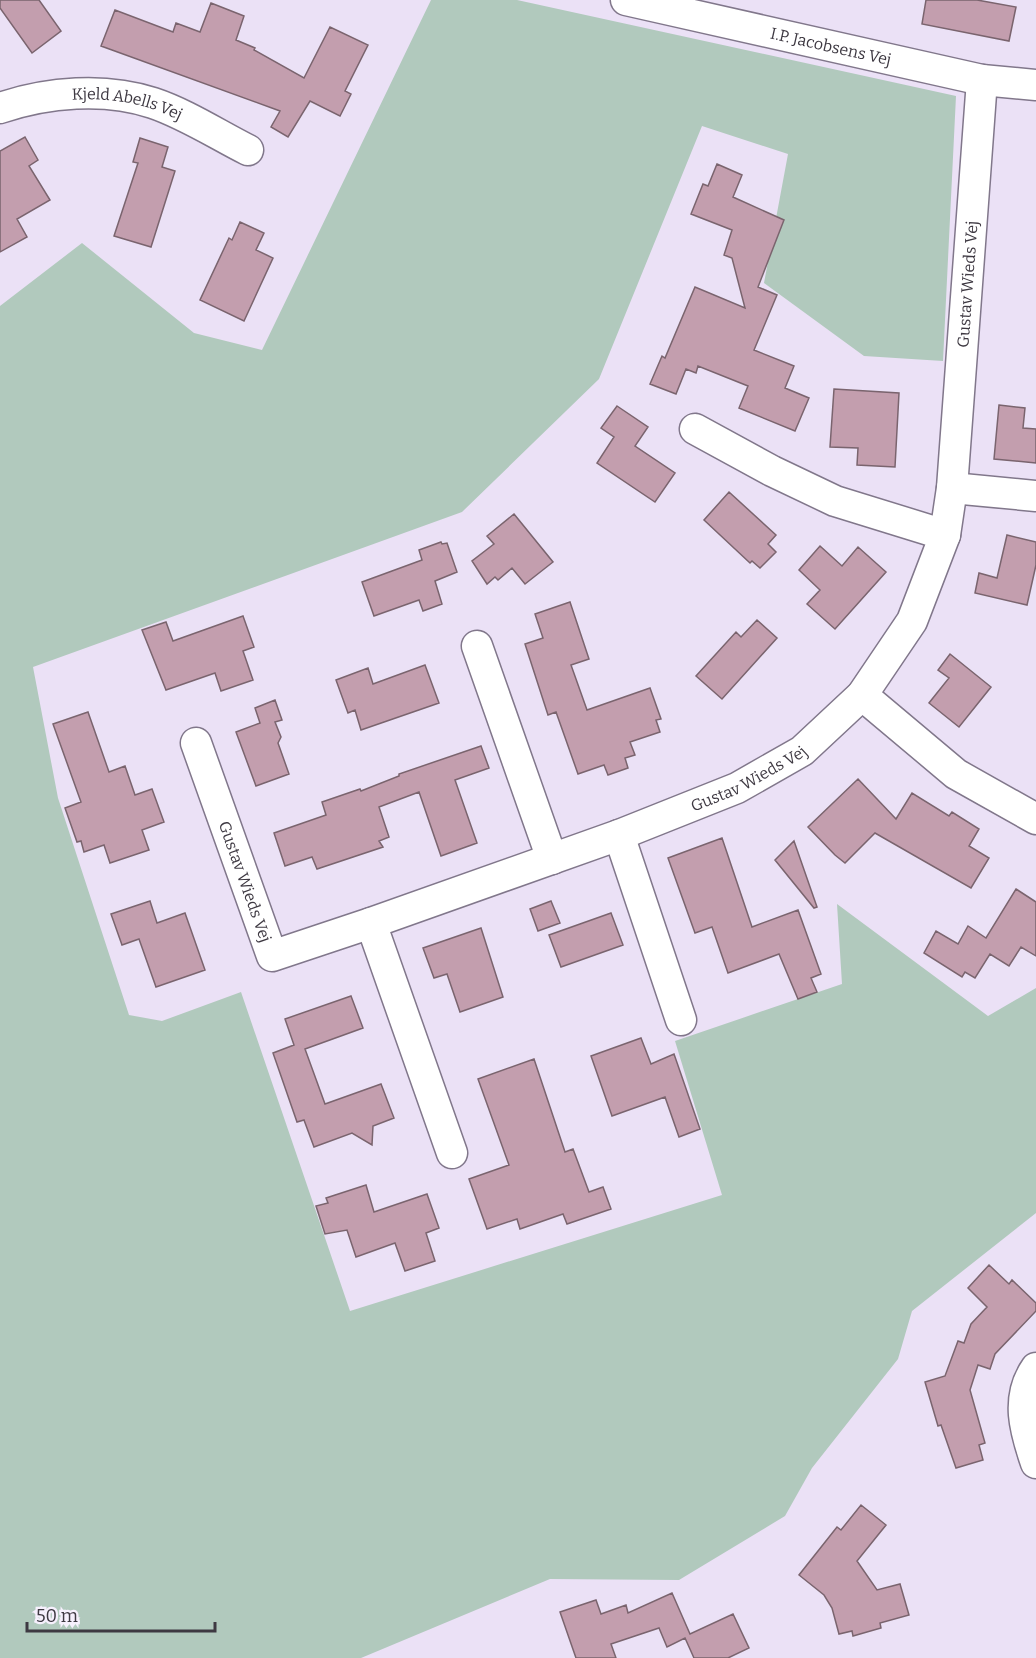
<svg xmlns="http://www.w3.org/2000/svg" width="1036" height="1658" font-family="Bitter,serif">
  <style>
    .green { fill: #b1c9bd }
    .building { fill: #c39eae; stroke: #7a646e; stroke-width: 1.5 }
    .lines { fill: none; stroke-linecap: round; stroke-linejoin: round }
    .minor-casing { stroke: #81778b; stroke-width: 33 }
    .minor { stroke: #fff; stroke-width: 30 }
    .labels { text-anchor: middle; stroke-width: 5; stroke-linejoin: round; paint-order: stroke }
    .street-label { font-size: 16px; fill: #3e3942; stroke: #f6f0fd }
  </style>
  <rect width="100%" height="100%" fill="#ebe1f6"/>
  <path class="green" d="M 431,0 L 517,0 L 956,96 L 943,361 L 864,356 L 764,283 L 788,154 L 702,126 L 599,379 L 462,512 L 33,667 L 58,798 L 129,1015 L 162,1021 L 241,992 L 350,1311 L 722,1195 L 675,1041 L 842,984 L 837,904 L 988,1016 L 1036,988 L 1036,1213 L 912,1311 L 898,1359 L 812,1468 L 785,1516 L 679,1580 L 550,1579 L 361,1658 L 0,1658 L 0,306 L 82,243 L 194,333 L 262,350 Z"/>
  <path class="building" d="M 0,0 L 39,0 L 61,31 L 32,53 L 0,8 Z
    M 926,0 L 977,0 L 1016,7 L 1009,41 L 922,24 Z
    M 211,3 L 244,16 L 236,40 L 255,48 L 254,50 L 304,78 L 330,27 L 368,45 L 345,91 L 351,94 L 340,116 L 310,101 L 288,137 L 271,127 L 280,111 L 101,46 L 115,10 L 173,32 L 176,23 L 200,32 Z
    M 25,137 L 38,160 L 29,166 L 50,200 L 17,219 L 27,237 L 0,252 L 0,151 Z
    M 140,138 L 168,147 L 162,167 L 175,171 L 151,247 L 114,236 L 138,163 L 133,162 Z
    M 717,164 L 742,175 L 733,197 L 784,220 L 758,287 L 777,295 L 754,350 L 794,366 L 785,388 L 809,398 L 795,431 L 739,408 L 748,386 L 698,366 L 696,373 L 686,369 L 676,394 L 650,384 L 662,356 L 665,358 L 695,287 L 745,308 L 732,258 L 724,255 L 732,230 L 691,214 L 703,184 L 708,186 Z
    M 240,222 L 264,233 L 256,250 L 273,258 L 244,321 L 200,300 L 229,238 L 232,240 Z
    M 834,389 L 899,393 L 895,467 L 857,465 L 858,448 L 830,447 Z
    M 999,405 L 1025,408 L 1023,428 L 1036,429 L 1036,463 L 994,459 Z
    M 617,406 L 648,427 L 635,446 L 675,473 L 655,502 L 597,463 L 614,437 L 601,428 Z
    M 729,492 L 776,535 L 768,544 L 776,552 L 760,568 L 752,561 L 750,563 L 704,520 Z
    M 514,514 L 553,562 L 525,584 L 512,568 L 498,580 L 495,577 L 487,584 L 472,561 L 494,544 L 487,536 Z
    M 1007,535 L 1036,542 L 1036,565 L 1027,605 L 975,593 L 979,573 L 997,578 Z
    M 441,542 L 442,544 L 447,543 L 457,572 L 435,581 L 442,604 L 423,611 L 419,600 L 374,616 L 362,582 L 422,560 L 419,550 Z
    M 820,546 L 842,566 L 858,547 L 886,572 L 835,629 L 807,604 L 820,590 L 799,570 Z
    M 570,602 L 589,659 L 571,665 L 587,710 L 650,688 L 661,719 L 656,720 L 660,732 L 630,742 L 635,755 L 625,758 L 628,768 L 608,775 L 604,765 L 578,774 L 556,712 L 548,715 L 525,644 L 543,638 L 535,614 Z
    M 243,616 L 254,647 L 243,651 L 253,680 L 221,691 L 215,673 L 166,690 L 142,630 L 166,622 L 173,641 Z
    M 757,620 L 777,638 L 722,699 L 696,676 L 736,632 L 741,637 Z
    M 950,654 L 991,687 L 959,727 L 929,703 L 949,678 L 938,670 Z
    M 425,665 L 439,703 L 361,730 L 355,710 L 348,713 L 336,680 L 368,668 L 373,684 Z
    M 275,700 L 282,720 L 275,722 L 281,737 L 278,743 L 289,774 L 256,786 L 236,732 L 260,723 L 255,708 Z
    M 88,712 L 109,772 L 125,766 L 135,795 L 152,789 L 164,822 L 142,830 L 149,850 L 110,863 L 104,845 L 84,852 L 81,841 L 77,842 L 65,808 L 81,802 L 53,724 Z
    M 481,746 L 489,768 L 455,780 L 477,843 L 441,856 L 419,792 L 379,807 L 389,837 L 379,841 L 383,847 L 317,869 L 312,857 L 285,866 L 274,833 L 326,815 L 322,802 L 360,789 L 361,791 L 399,776 L 399,774 Z
    M 858,779 L 896,819 L 912,793 L 949,816 L 952,812 L 979,829 L 969,846 L 989,858 L 971,888 L 875,833 L 845,863 L 835,855 L 808,827 Z
    M 722,838 L 752,927 L 798,910 L 821,974 L 811,978 L 817,992 L 798,999 L 779,954 L 728,973 L 712,927 L 695,933 L 668,858 Z
    M 794,841 L 817,907 L 814,908 L 775,860 Z
    M 1016,889 L 1036,902 L 1036,956 L 1021,947 L 1009,966 L 990,954 L 975,978 L 965,972 L 962,977 L 924,953 L 936,931 L 958,944 L 968,926 L 986,938 Z
    M 150,901 L 157,923 L 185,913 L 205,970 L 156,987 L 139,939 L 122,945 L 111,914 Z
    M 551,901 L 560,923 L 538,931 L 530,909 Z
    M 611,913 L 623,945 L 561,967 L 549,935 Z
    M 481,928 L 503,997 L 460,1012 L 447,974 L 434,978 L 423,948 Z
    M 351,996 L 363,1028 L 305,1049 L 325,1104 L 381,1084 L 394,1118 L 373,1126 L 372,1145 L 352,1133 L 314,1147 L 304,1120 L 297,1122 L 273,1053 L 294,1045 L 285,1019 Z
    M 641,1038 L 651,1064 L 674,1054 L 700,1129 L 679,1137 L 665,1097 L 612,1116 L 591,1056 Z
    M 534,1059 L 565,1152 L 573,1149 L 589,1192 L 603,1187 L 611,1209 L 567,1224 L 563,1214 L 520,1229 L 517,1219 L 487,1229 L 469,1179 L 509,1165 L 478,1079 Z
    M 366,1185 L 374,1212 L 427,1194 L 439,1228 L 426,1233 L 435,1261 L 405,1271 L 395,1243 L 356,1257 L 347,1230 L 325,1234 L 316,1206 L 328,1203 L 326,1198 Z
    M 989,1265 L 1009,1284 L 1012,1280 L 1036,1303 L 1036,1311 L 995,1354 L 990,1369 L 978,1365 L 970,1390 L 985,1443 L 979,1445 L 983,1460 L 956,1468 L 941,1425 L 938,1426 L 925,1382 L 945,1376 L 958,1341 L 964,1343 L 971,1324 L 987,1307 L 968,1288 Z
    M 861,1505 L 886,1525 L 857,1561 L 877,1590 L 900,1584 L 909,1615 L 880,1623 L 881,1628 L 853,1636 L 852,1631 L 839,1634 L 832,1608 L 824,1595 L 799,1575 L 837,1527 L 841,1530 Z
    M 672,1593 L 690,1634 L 733,1614 L 749,1648 L 728,1658 L 694,1658 L 685,1638 L 667,1647 L 659,1628 L 611,1644 L 616,1658 L 576,1658 L 560,1612 L 596,1600 L 601,1614 L 626,1605 L 628,1613 Z"/>
  <g class="lines">
    <defs>
      <g id="minor">
        <path id="s1" d="M 626,0 L 982,80 L 1036,85"/>
        <path id="s2" d="M 0,108 C 47,92 105,87 153,103 C 186,114 218,135 248,150"/>
        <path d="M 695,429 L 772,471 L 835,501 L 945,535"/>
        <path d="M 952,488 L 1036,496"/>
        <path d="M 477,646 L 552,859"/>
        <path d="M 862,695 L 956,774 L 1036,819"/>
        <path id="s3" d="M 196,743 L 272,956 L 371,923 L 619,835 L 737,788 L 802,751 L 862,695 L 912,621 L 945,535 L 952,488 L 982,80"/>
        <path d="M 619,835 L 681,1020"/>
        <path d="M 371,923 L 452,1153"/>
        <path d="M 1036,1368 C 1015,1398 1025,1431 1036,1463"/>
      </g>
    </defs>
    <use href="#minor" class="minor-casing"/>
    <use href="#minor" class="minor"/>
  </g>
  <g class="labels">
    <g class="street-label">
      <text dy="6" stroke="none"><textPath href="#s1" startOffset="210">I.P. Jacobsens Vej</textPath></text>
      <text dy="6" stroke="none"><textPath href="#s2" startOffset="130">Kjeld Abells Vej</textPath></text>
      <text dy="6" stroke="none"><textPath href="#s3" startOffset="1311">Gustav Wieds Vej</textPath></text>
      <text dy="6" stroke="none"><textPath href="#s3" startOffset="735">Gustav Wieds Vej</textPath></text>
      <text dy="6" stroke="none"><textPath href="#s3" startOffset="147">Gustav Wieds Vej</textPath></text>
    </g>
  </g>
  <path d="M27 1622v9h188v-9" fill="none" stroke="#3e3942" stroke-width="3"/>
  <text x="36" y="1622" font-size="18" fill="#3e3942" stroke="#f6f0fd" stroke-width="4.5" paint-order="stroke">50 m</text>
</svg>
